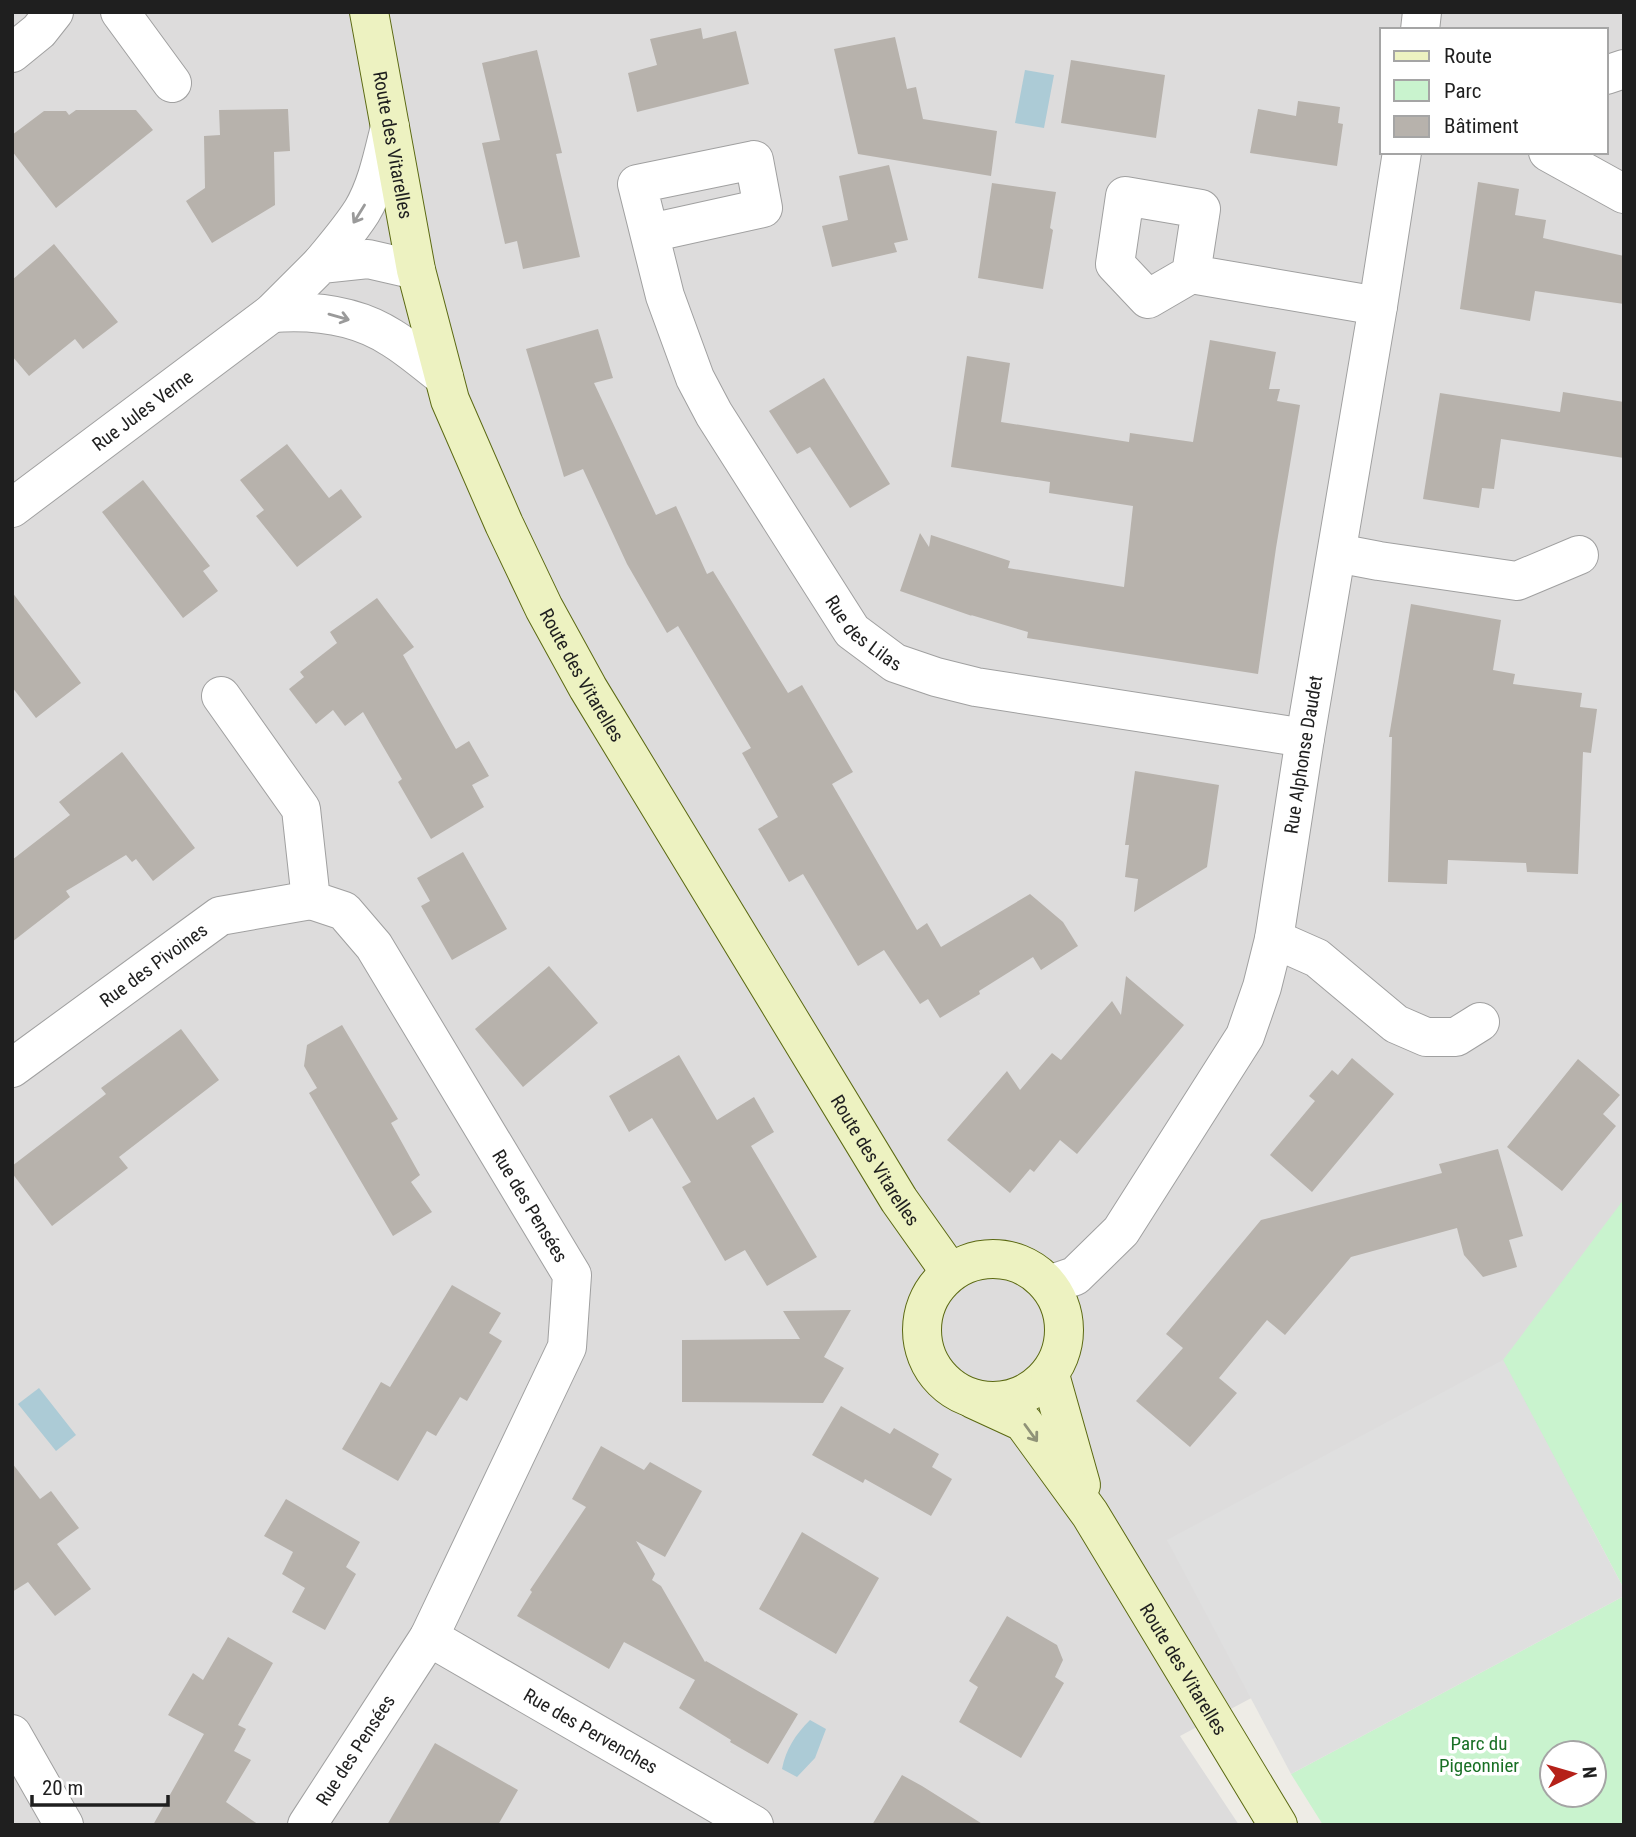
<svg xmlns="http://www.w3.org/2000/svg" width="1636" height="1837" font-family="'Roboto Condensed',sans-serif">
  <style>
    .residential { fill: #dddcdc; fill-rule: evenodd }
    .park { fill: #c9f3ce; fill-rule: evenodd }
    .parking { fill: #dfdfdf }
    .water { fill: #accbd6 }
    .building { fill: #b7b2ac }
    .lines { fill: none; stroke-linecap: round; stroke-linejoin: round }
    .minor-casing { stroke: #a0a0a0; stroke-width: 40 }
    .tertiary-casing { stroke: #a0a0a0; stroke-width: 40 }
    .secondary-casing { stroke: #5b6912; stroke-width: 40 }
    .minor { stroke: #fff; stroke-width: 38 }
    .tertiary { stroke: #fff; stroke-width: 38 }
    .secondary { stroke: #edf2c1; stroke-width: 38 }
    .oneway { stroke: #9a9a9a }
    .oneway2 { stroke: #909378 }
    .labels { text-anchor: middle; stroke-width: 7; stroke-linejoin: round; paint-order: stroke }
    .street-label { font-size: 19px; fill: #1f1f1f; stroke: #fff }
    .park-label { font-size: 19px; fill: #197025; stroke: #fff }
  </style>
  <rect width="100%" height="100%" fill="#eeece6"/>
  <path class="residential" d="M 12,12 L 1624,12 L 1624,1499 L 1180,1736 L 1239,1825 L 12,1825 ZM 1382,30 L 1606,30 L 1606,152 L 1382,152 Z"/>
  <path class="park" d="M 1624,1199 L 1624,1589 L 1503,1360 Z
    M 1624,1596 L 1624,1825 L 1323,1825 L 1291,1774 ZM 1552,1753 L 1594,1753 L 1594,1795 L 1552,1795 Z"/>
  <path class="parking" d="M 1503,1360 L 1624,1589 L 1624,1596 L 1291,1774 L 1167,1540 Z"/>
  <path class="water" d="M 1025,70 L 1054,75 L 1044,128 L 1015,123 Z
    M 39,1388 L 76,1435 L 56,1451 L 18,1404 Z
    M 810,1720 L 826,1729 L 815,1758 L 797,1777 L 782,1769 C 786,1749 795,1735 810,1720 Z"/>
  <path class="building" d="M 701,28 L 703,39 L 736,31 L 749,84 L 637,112 L 628,73 L 657,65 L 650,39 Z
    M 895,37 L 907,89 L 916,87 L 923,119 L 997,131 L 991,176 L 858,154 L 834,49 Z
    M 537,50 L 562,153 L 556,154 L 580,257 L 523,269 L 517,241 L 505,244 L 482,143 L 500,140 L 482,63 Z
    M 1071,60 L 1165,75 L 1156,138 L 1061,123 Z
    M 1298,101 L 1340,107 L 1338,123 L 1343,124 L 1337,166 L 1250,153 L 1258,109 L 1296,116 Z
    M 288,109 L 290,151 L 274,152 L 275,205 L 212,243 L 186,201 L 205,188 L 204,136 L 220,135 L 219,110 Z
    M 76,110 L 136,110 L 153,130 L 56,208 L 12,151 L 12,135 L 44,111 L 66,111 L 69,115 Z
    M 889,165 L 908,240 L 894,243 L 897,252 L 832,267 L 822,226 L 848,220 L 839,176 Z
    M 1478,182 L 1519,189 L 1515,215 L 1546,220 L 1543,238 L 1624,256 L 1624,304 L 1535,291 L 1530,321 L 1460,309 Z
    M 992,183 L 1056,192 L 1050,228 L 1053,230 L 1043,289 L 978,278 Z
    M 54,244 L 118,322 L 83,349 L 75,339 L 29,376 L 12,356 L 12,280 Z
    M 598,329 L 613,378 L 594,383 L 656,515 L 676,506 L 707,574 L 713,571 L 788,693 L 802,685 L 853,772 L 832,784 L 917,930 L 927,923 L 941,947 L 1030,894 L 1063,922 L 1078,946 L 1041,970 L 1033,957 L 979,991 L 980,994 L 940,1018 L 928,999 L 920,1004 L 884,950 L 858,966 L 803,874 L 789,882 L 758,829 L 778,817 L 742,753 L 751,748 L 678,626 L 667,633 L 627,564 L 583,469 L 564,477 L 526,349 Z
    M 1210,340 L 1276,352 L 1269,389 L 1280,389 L 1277,401 L 1300,405 L 1276,548 L 1258,674 L 1027,638 L 1028,632 L 971,615 L 972,616 L 900,591 L 920,533 L 929,547 L 931,535 L 1010,561 L 1008,568 L 1124,587 L 1133,506 L 1049,493 L 1050,482 L 951,467 L 967,356 L 1010,363 L 1001,422 L 1129,442 L 1130,433 L 1193,442 Z
    M 824,378 L 890,484 L 850,508 L 810,447 L 797,454 L 769,411 Z
    M 1563,392 L 1624,402 L 1624,458 L 1501,439 L 1494,489 L 1482,488 L 1479,508 L 1423,499 L 1440,393 L 1560,412 Z
    M 287,444 L 329,498 L 341,489 L 362,517 L 297,567 L 256,516 L 264,510 L 240,480 Z
    M 143,480 L 210,566 L 203,571 L 218,591 L 183,618 L 102,512 Z
    M 12,592 L 81,683 L 36,718 L 12,687 Z
    M 377,598 L 414,647 L 403,655 L 456,749 L 469,741 L 489,776 L 472,785 L 484,807 L 431,839 L 398,782 L 402,779 L 363,712 L 345,726 L 333,710 L 316,724 L 289,689 L 304,677 L 300,672 L 337,643 L 330,632 Z
    M 1411,604 L 1501,620 L 1493,670 L 1515,674 L 1513,684 L 1582,693 L 1580,707 L 1597,709 L 1591,753 L 1583,752 L 1578,874 L 1527,872 L 1526,863 L 1448,860 L 1447,884 L 1388,882 L 1392,737 L 1389,737 Z
    M 122,752 L 195,848 L 153,881 L 136,859 L 132,862 L 126,855 L 66,891 L 70,897 L 12,942 L 12,860 L 70,815 L 59,802 Z
    M 1135,771 L 1219,785 L 1207,867 L 1134,912 L 1138,879 L 1125,877 L 1129,845 L 1125,845 Z
    M 463,852 L 507,929 L 452,960 L 421,906 L 430,901 L 417,878 Z
    M 549,966 L 598,1023 L 523,1087 L 475,1029 Z
    M 1126,976 L 1184,1025 L 1077,1154 L 1060,1140 L 1034,1172 L 1030,1169 L 1010,1193 L 947,1140 L 1007,1071 L 1020,1090 L 1052,1053 L 1061,1060 L 1112,1001 L 1121,1015 Z
    M 342,1025 L 398,1119 L 391,1123 L 420,1175 L 411,1182 L 432,1212 L 393,1236 L 309,1093 L 317,1088 L 304,1066 L 307,1045 Z
    M 181,1029 L 219,1080 L 119,1157 L 128,1168 L 52,1226 L 12,1173 L 12,1166 L 106,1094 L 101,1088 Z
    M 679,1055 L 717,1120 L 754,1097 L 774,1132 L 751,1146 L 817,1257 L 767,1286 L 745,1250 L 725,1261 L 682,1187 L 691,1182 L 652,1118 L 629,1132 L 609,1096 Z
    M 1352,1058 L 1394,1094 L 1312,1192 L 1270,1155 L 1315,1101 L 1309,1096 L 1332,1070 L 1338,1075 Z
    M 1578,1059 L 1620,1095 L 1603,1114 L 1616,1126 L 1562,1191 L 1507,1147 Z
    M 1498,1149 L 1523,1236 L 1509,1240 L 1517,1267 L 1483,1277 L 1464,1255 L 1457,1228 L 1351,1257 L 1285,1335 L 1267,1320 L 1219,1378 L 1237,1393 L 1190,1447 L 1136,1401 L 1183,1348 L 1166,1334 L 1261,1220 L 1442,1173 L 1439,1164 Z
    M 452,1285 L 501,1313 L 489,1333 L 502,1341 L 467,1401 L 460,1397 L 436,1436 L 427,1431 L 398,1481 L 342,1449 L 381,1382 L 390,1387 Z
    M 851,1310 L 824,1357 L 844,1368 L 823,1403 L 682,1402 L 682,1340 L 800,1339 L 783,1311 Z
    M 841,1406 L 890,1434 L 894,1428 L 939,1454 L 932,1467 L 952,1479 L 931,1516 L 865,1479 L 863,1483 L 812,1455 Z
    M 601,1446 L 644,1470 L 650,1462 L 702,1491 L 665,1557 L 636,1541 L 655,1574 L 652,1580 L 661,1586 L 705,1662 L 706,1661 L 798,1714 L 768,1764 L 730,1742 L 731,1740 L 679,1708 L 695,1680 L 624,1642 L 609,1669 L 517,1616 L 532,1592 L 530,1590 L 586,1507 L 572,1499 Z
    M 12,1463 L 40,1499 L 51,1491 L 79,1528 L 57,1544 L 91,1589 L 55,1616 L 28,1582 L 12,1592 Z
    M 286,1499 L 360,1542 L 346,1567 L 356,1574 L 325,1630 L 292,1612 L 305,1588 L 282,1574 L 293,1552 L 264,1536 Z
    M 802,1532 L 879,1578 L 836,1654 L 759,1609 Z
    M 1007,1616 L 1057,1645 L 1063,1660 L 1055,1677 L 1064,1683 L 1021,1758 L 959,1722 L 978,1687 L 969,1681 Z
    M 228,1637 L 273,1663 L 238,1725 L 246,1729 L 234,1751 L 251,1760 L 226,1802 L 259,1825 L 153,1825 L 204,1734 L 168,1715 L 193,1673 L 203,1680 Z
    M 435,1743 L 518,1790 L 498,1825 L 387,1825 Z
    M 902,1775 L 922,1786 L 984,1825 L 872,1825 Z"/>
  <g class="lines">
    <defs>
      <g id="minor">
        <path d="M 120,12 L 172,83"/>
        <path d="M 12,53 L 39,31 L 54,12"/>
        <path d="M 1606,75 L 1624,69"/>
        <path d="M 1548,152 L 1624,194"/>
        <path id="s1" d="M 650,233 L 763,208 L 754,160 L 637,184 L 665,296 L 695,378 L 714,414 L 852,631 L 895,663 L 936,677 L 976,687 L 1305,738"/>
        <path d="M 321,264 C 335,247 350,230 362,211 C 377,186 383,155 390,127"/>
        <path d="M 1191,274 L 1201,209 L 1125,196 L 1115,264 L 1148,299 L 1191,274 L 1378,306"/>
        <path d="M 272,313 C 312,310 357,315 392,338 C 410,349 427,364 444,377"/>
        <path id="s2" d="M 12,508 L 272,313 L 321,264 L 368,259 L 416,270"/>
        <path d="M 1337,553 L 1379,561 L 1517,581 L 1579,555"/>
        <path id="s3" d="M 221,696 L 301,809 L 311,900 L 344,911 L 374,946 L 572,1275 L 567,1347 L 429,1637 L 307,1825"/>
        <path d="M 1274,939 L 1317,958 L 1396,1024 L 1426,1037 L 1456,1037 L 1480,1022"/>
        <path id="s4" d="M 12,1068 L 220,916 L 311,900"/>
        <path id="s5" d="M 429,1637 L 754,1825"/>
        <path d="M 12,1734 L 64,1825"/>
      </g>
      <g id="tertiary">
        <path d="M 1420,30 L 1422,12"/>
        <path id="s6" d="M 1049,1285 L 1075,1276 L 1121,1231 L 1245,1036 L 1262,987 L 1274,939 L 1305,738 L 1378,306 L 1402,152"/>
      </g>
      <g id="secondary">
        <path id="s7" d="M 369,12 L 416,270 L 450,400 L 504,524 L 544,608 L 588,688 L 899,1200 L 950,1272"/>
        <circle cx="993" cy="1330" r="71"/>
        <path d="M 1050,1375 L 1081,1485"/>
        <path id="s8" d="M 973,1399 L 1023,1422 L 1090,1514 L 1278,1825"/>
      </g>
    </defs>
    <use href="#minor" class="minor-casing"/>
    <use href="#tertiary" class="tertiary-casing"/>
    <use href="#secondary" class="secondary-casing"/>
    <use href="#minor" class="minor"/>
    <use href="#tertiary" class="tertiary"/>
    <use href="#secondary" class="secondary"/>
  </g>
  <defs><path id="oneway-shaft" d="M-6 0H5M1.5-3L5.5 0L1.5 3" fill="none" stroke-width="1.6" stroke-linecap="round" stroke-linejoin="round" transform="scale(1.75)"/></defs>
  <g class="oneway">
    <use href="#oneway-shaft" transform="translate(359 214) rotate(122)"/>
    <use href="#oneway-shaft" transform="translate(339 317) rotate(16)"/>
  </g>
  <use class="oneway2" href="#oneway-shaft" transform="translate(1031 1433) rotate(54)"/>
  <g class="labels">
    <g class="street-label">
      <text dy="7" stroke="none"><textPath href="#s7" startOffset="135">Route des Vitarelles</textPath></text>
      <text dy="7" stroke="none"><textPath href="#s2" startOffset="163">Rue Jules Verne</textPath></text>
      <text dy="7" stroke="none"><textPath href="#s1" startOffset="794">Rue des Lilas</textPath></text>
      <text dy="7" stroke="none"><textPath href="#s7" startOffset="702">Route des Vitarelles</textPath></text>
      <text dy="7" stroke="none"><textPath href="#s6" startOffset="611">Rue Alphonse Daudet</textPath></text>
      <text dy="7" stroke="none"><textPath href="#s4" startOffset="175">Rue des Pivoines</textPath></text>
      <text dy="7" stroke="none"><textPath href="#s7" startOffset="1269">Route des Vitarelles</textPath></text>
      <text dy="7" stroke="none"><textPath href="#s3" startOffset="614">Rue des Pensées</textPath></text>
      <text dy="7" stroke="none"><textPath href="#s8" startOffset="350">Route des Vitarelles</textPath></text>
      <text dy="7" stroke="none"><textPath href="#s5" startOffset="187">Rue des Pervenches</textPath></text>
      <text transform="translate(355 1750) rotate(-57)" y="7">Rue des Pensées</text>
    </g>
    <g class="park-label">
      <text x="1479" y="1750">Parc du<tspan x="1479" dy="22">Pigeonnier</tspan></text>
    </g>
  </g>
  <rect width="1636" height="1837" fill="none" stroke="#1f1f1f" stroke-width="28"/>
  <rect x="1380" y="28" width="228" height="126" fill="#ffffff" stroke="#a5a5a5" stroke-width="2"/>
  <rect x="1394" y="51" width="35" height="10" fill="#edf2c1" stroke="#a5a5a5" stroke-width="2"/>
  <text x="1444" y="63" font-size="21" fill="#1f1f1f">Route</text>
  <rect x="1394" y="80" width="35" height="21" fill="#c9f3ce" stroke="#a5a5a5" stroke-width="2"/>
  <text x="1444" y="98" font-size="21" fill="#1f1f1f">Parc</text>
  <rect x="1394" y="116" width="35" height="21" fill="#b7b2ac" stroke="#a5a5a5" stroke-width="2"/>
  <text x="1444" y="133" font-size="21" fill="#1f1f1f">Bâtiment</text>
  <g transform="translate(1573 1774) rotate(85)"><circle r="33" fill="#ffffff" stroke="#a5a5a5" stroke-width="2"/>
  <path d="M0-5L12 26L0 18L-12 26Z" fill="#b52119"/>
  <text y="-10" font-size="19" font-weight="bold" text-anchor="middle" fill="#1f1f1f">N</text>
  </g>
  <path d="M32 1795v10h136v-10" fill="none" stroke="#1f1f1f" stroke-width="3.5"/>
  <text x="42" y="1795" font-size="21" fill="#1f1f1f" stroke="#ffffff" stroke-width="5" paint-order="stroke">20 m</text>
</svg>
